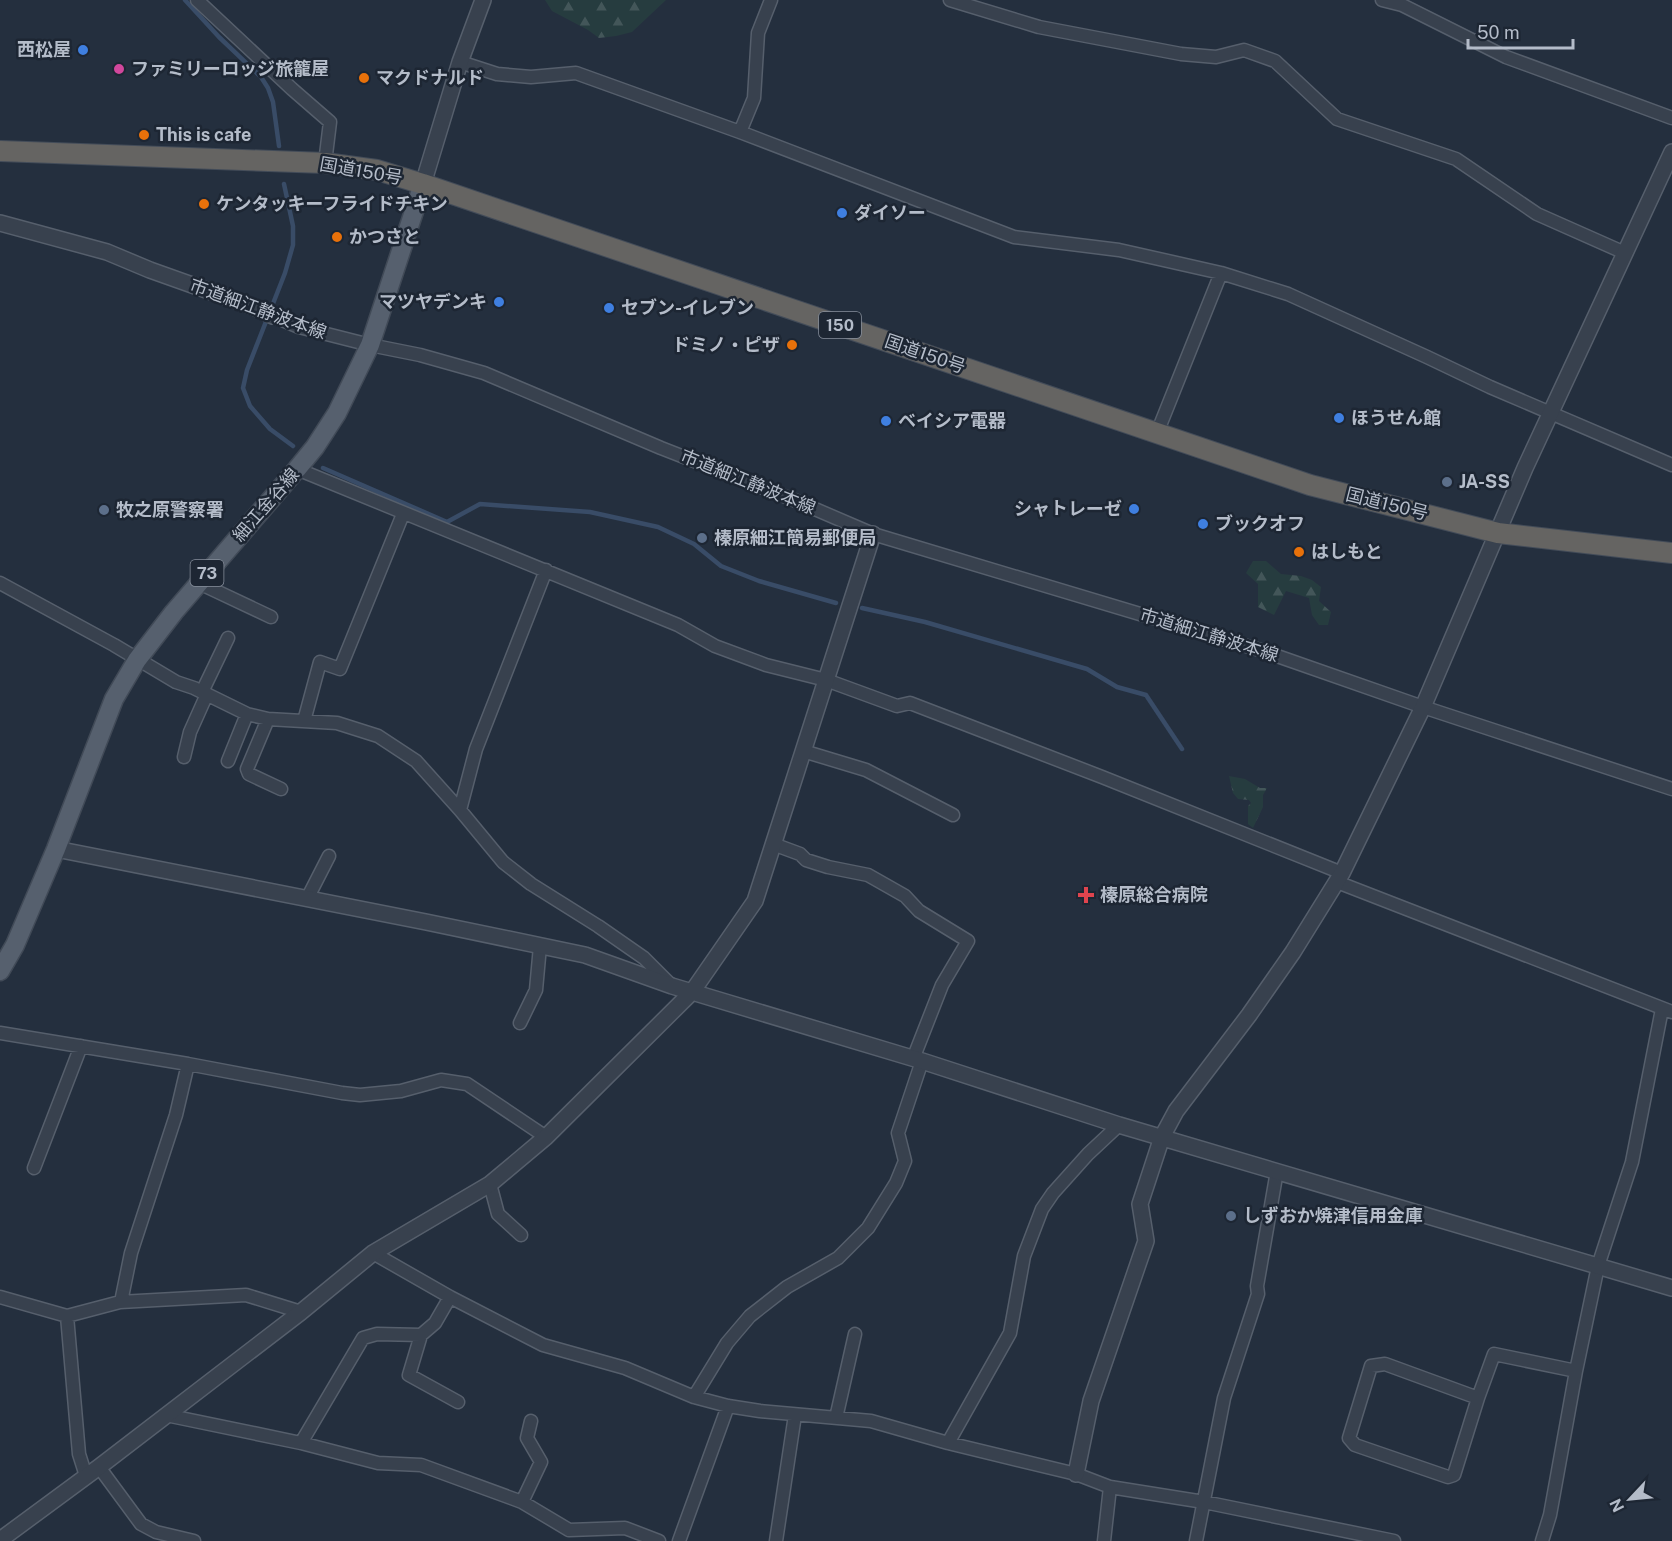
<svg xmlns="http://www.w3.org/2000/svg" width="1672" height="1541" font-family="'Public Sans','Noto Sans JP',sans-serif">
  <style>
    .forest { fill: url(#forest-firs) }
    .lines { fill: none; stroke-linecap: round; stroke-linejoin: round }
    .stream { stroke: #394c67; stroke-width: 4.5 }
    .minor-casing { stroke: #565f6c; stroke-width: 15 }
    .tertiary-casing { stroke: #565f6c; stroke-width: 18 }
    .primary-casing { stroke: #414a57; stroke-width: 21 }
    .trunk-casing { stroke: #434c59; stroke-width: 22 }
    .minor { stroke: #38414e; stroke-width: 12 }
    .tertiary { stroke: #38414e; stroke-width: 15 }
    .primary { stroke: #56606e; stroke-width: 18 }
    .trunk { stroke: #656462; stroke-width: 20 }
    .shop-dot { fill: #3f7fe0; stroke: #1d2633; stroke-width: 2 }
    .hotel-dot { fill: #d1479c; stroke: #1d2633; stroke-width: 2 }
    .food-dot { fill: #e8710a; stroke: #1d2633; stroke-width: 2 }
    .service-dot { fill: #5c6f8a; stroke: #1d2633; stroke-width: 2 }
    .health-dot { fill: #e0444e; stroke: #1d2633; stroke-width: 2 }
    .labels { text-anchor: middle; stroke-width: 5; stroke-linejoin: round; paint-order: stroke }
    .shield { fill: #1d2633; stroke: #878f9c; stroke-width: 1.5 }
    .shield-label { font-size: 16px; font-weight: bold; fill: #b4bcc9 }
    .poi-label { font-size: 18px; font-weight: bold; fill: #b4bcc9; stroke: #1d2633; text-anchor: start }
    .street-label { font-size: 18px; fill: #b4bcc9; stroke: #1d2633 }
  </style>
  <defs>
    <pattern id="forest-firs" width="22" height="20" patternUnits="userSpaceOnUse" patternTransform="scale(1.5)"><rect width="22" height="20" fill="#263c3f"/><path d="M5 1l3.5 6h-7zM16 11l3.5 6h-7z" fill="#435659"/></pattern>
  </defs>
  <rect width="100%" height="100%" fill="#242f3e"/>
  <path class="forest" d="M 545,0 L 666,0 L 632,32 L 616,36 L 599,38 L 588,30 L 552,11 Z
    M 1253,561 L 1266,561 L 1281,574 L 1301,576 L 1312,580 L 1321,587 L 1319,601 L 1331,612 L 1328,625 L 1319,625 L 1312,615 L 1309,598 L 1286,591 L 1274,615 L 1258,607 L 1258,584 L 1246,573 Z
    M 1229,776 L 1245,779 L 1260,788 L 1267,788 L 1263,795 L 1263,807 L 1253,828 L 1248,824 L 1248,806 L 1251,803 L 1249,800 L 1238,799 L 1233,793 Z"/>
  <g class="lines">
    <path class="stream" d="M 185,0 L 219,37 L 261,77 L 268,88 L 273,102 L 279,146
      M 284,184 L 293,226 L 293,245 L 285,273 L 247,370 L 243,388 L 250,406 L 270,429 L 293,446
      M 323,468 L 447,522 L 480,504 L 590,512 L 658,527 L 694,544 L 721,566 L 759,581 L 836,603
      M 862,608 L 925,622 L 1087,669 L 1117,687 L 1146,695 L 1182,749"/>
    <defs>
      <path id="minor" d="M 197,0 L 292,89 L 330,122 L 325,163
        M 950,0 L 1039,27 L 1181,54 L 1216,57 L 1244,50 L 1275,61 L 1337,119 L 1456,159 L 1537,214 L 1625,253
        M 1382,0 L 1402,5 L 1506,57 L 1672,118
        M 460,62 L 497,74 L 531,77 L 576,73 L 740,132 L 1014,237 L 1119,250 L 1221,273 L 1288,294 L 1427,357 L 1490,387 L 1672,465
        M 740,132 L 754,98 L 758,33 L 771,0
        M 273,316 L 299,327 L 370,345 L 420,355 L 484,373 L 661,448 L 794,500 L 873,534 L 1260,650 L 1423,707 L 1672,789
        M 1157,433 L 1221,273
        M 297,469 L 678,625 L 715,646 L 766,665 L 826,680 L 897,706 L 910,703 L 1102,777 L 1342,873
        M 0,583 L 114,645 L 176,682 L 194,688 L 247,714 L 268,719 L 337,723 L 378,736 L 416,761 L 460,810 L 503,862 L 531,884 L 598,926 L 644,958 L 671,985
        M 199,583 L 271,617
        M 202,692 L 228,638
        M 268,719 L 247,769 L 249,774 L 281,789
        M 304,721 L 320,662 L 340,669 L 403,514
        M 803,751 L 866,770 L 953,815
        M 184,757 L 190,732 L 207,694
        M 228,761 L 247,714
        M 460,810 L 476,749 L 546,570
        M 773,844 L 800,854 L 806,860 L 828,867 L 868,875 L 905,896 L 919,911 L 968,941 L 942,985 L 913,1059
        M 1337,882 L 1672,1012
        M 307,899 L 329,856
        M 520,1023 L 536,990 L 540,946
        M 0,1033 L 188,1064 L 342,1093 L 360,1095 L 401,1091 L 441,1080 L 467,1084 L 546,1137
        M 34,1168 L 81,1046
        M 490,1184 L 498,1214 L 521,1235
        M 373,1253 L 450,1297 L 543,1345 L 625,1368 L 694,1397 L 728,1406 L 760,1411 L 871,1421 L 948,1443 L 1076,1474 L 1110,1487 L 1204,1502 L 1394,1541
        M 0,1297 L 67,1316 L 120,1302 L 246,1295 L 301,1312
        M 121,1302 L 131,1253 L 176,1115 L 188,1064
        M 67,1316 L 79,1454 L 86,1476
        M 421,1335 L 409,1375 L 458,1402
        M 694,1397 L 727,1343 L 750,1316 L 787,1287 L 838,1258 L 868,1228 L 896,1183 L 905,1161 L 898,1133 L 922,1061
        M 1478,1398 L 1454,1475 L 1448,1477 L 1355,1445 L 1349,1438 L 1371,1366 L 1385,1364 L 1478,1398 L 1494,1354 L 1576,1371
        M 166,1415 L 301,1443 L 378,1463 L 421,1465 L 522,1502 L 569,1530 L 625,1528 L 659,1541
        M 836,1418 L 855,1334
        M 301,1443 L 363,1338 L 377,1334 L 421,1335 L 435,1323 L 450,1297
        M 948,1443 L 1010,1333 L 1024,1256 L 1042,1209 L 1053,1193 L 1088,1154 L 1119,1125
        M 99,1467 L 141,1524 L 156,1532 L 194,1541
        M 522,1502 L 541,1462 L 527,1438 L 531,1421
        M 679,1541 L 728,1406
        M 776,1541 L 795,1415
        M 1104,1541 L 1110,1487
        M 1196,1541 L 1224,1398 L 1258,1294 L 1257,1286 L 1277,1171
        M 1542,1541 L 1550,1515 L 1576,1371 L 1598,1266 L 1632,1162 L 1662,1009"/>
      <path id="tertiary" d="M 423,184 L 460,62 L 483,0
        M 0,223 L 107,252 L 150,270 L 254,307 L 273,316
        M 56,849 L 426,922 L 585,955 L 672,986 L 922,1061 L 1119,1125 L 1672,1288
        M 1076,1474 L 1091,1401 L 1146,1241 L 1140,1204 L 1162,1137 L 1176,1111 L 1249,1015 L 1293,952 L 1342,873 L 1423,707 L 1525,468 L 1672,152
        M 0,1540 L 99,1467 L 301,1312 L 373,1253 L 490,1184 L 546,1137 L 692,992 L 755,901 L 873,534"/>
      <path id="primary" d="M 0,971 L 15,945 L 56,849 L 114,699 L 137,660 L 174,612 L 297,469 L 315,447 L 337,413 L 370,345 L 423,184"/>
      <path id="trunk" d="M 0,151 L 325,163 L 377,170 L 423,184 L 1310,485 L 1498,533 L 1672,553"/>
    </defs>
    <use href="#minor" class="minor-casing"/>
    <use href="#tertiary" class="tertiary-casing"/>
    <use href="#primary" class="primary-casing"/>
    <use href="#trunk" class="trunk-casing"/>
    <use href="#minor" class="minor"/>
    <use href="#tertiary" class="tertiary"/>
    <use href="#primary" class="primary"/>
    <use href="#trunk" class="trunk"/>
  </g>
  <g class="shop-dot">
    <circle cx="83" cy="50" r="6"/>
    <circle cx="842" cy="213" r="6"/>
    <circle cx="499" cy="302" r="6"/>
    <circle cx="609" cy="308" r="6"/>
    <circle cx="1339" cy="418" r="6"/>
    <circle cx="886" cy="421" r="6"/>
    <circle cx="1134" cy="509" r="6"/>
    <circle cx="1203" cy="524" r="6"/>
  </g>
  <circle class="hotel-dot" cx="119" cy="69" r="6"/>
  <g class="food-dot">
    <circle cx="364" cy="78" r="6"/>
    <circle cx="144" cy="135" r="6"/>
    <circle cx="204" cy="204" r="6"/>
    <circle cx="337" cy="237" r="6"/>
    <circle cx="792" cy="345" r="6"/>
    <circle cx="1299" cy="552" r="6"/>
  </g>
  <g class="service-dot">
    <circle cx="1447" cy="482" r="6"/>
    <circle cx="104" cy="510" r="6"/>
    <circle cx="702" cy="538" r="6"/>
    <circle cx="1231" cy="1216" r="6"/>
  </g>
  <path class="health-dot" d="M1083 886h6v6h6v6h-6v6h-6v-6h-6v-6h6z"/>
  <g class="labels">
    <g class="shield">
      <rect x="819" y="312" width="42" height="26" rx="4.5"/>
      <rect x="190.5" y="560" width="33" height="26" rx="4.5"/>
    </g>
    <g class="shield-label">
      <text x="840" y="331">150</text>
      <text x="207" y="579">73</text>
    </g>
    <g class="poi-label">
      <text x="71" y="56" text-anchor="end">西松屋</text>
      <text x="131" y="75">ファミリーロッジ旅籠屋</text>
      <text x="376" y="84">マクドナルド</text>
      <text x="156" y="141">This is cafe</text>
      <text x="216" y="210">ケンタッキーフライドチキン</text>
      <text x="854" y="219">ダイソー</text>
      <text x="349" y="243">かつさと</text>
      <text x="487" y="308" text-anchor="end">マツヤデンキ</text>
      <text x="621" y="314">セブン-イレブン</text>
      <text x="780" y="351" text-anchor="end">ドミノ・ピザ</text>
      <text x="1351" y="424">ほうせん館</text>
      <text x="898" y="427">ベイシア電器</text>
      <text x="1459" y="488">JA-SS</text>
      <text x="1122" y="515" text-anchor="end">シャトレーゼ</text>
      <text x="116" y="516">牧之原警察署</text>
      <text x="1215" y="530">ブックオフ</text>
      <text x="714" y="544">榛原細江簡易郵便局</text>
      <text x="1311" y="558">はしもと</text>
      <text x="1100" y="901">榛原総合病院</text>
      <text x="1243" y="1222">しずおか焼津信用金庫</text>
    </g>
    <g class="street-label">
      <text transform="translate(361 171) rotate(10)" y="6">国道150号</text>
      <text transform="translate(258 309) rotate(20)" y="6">市道細江静波本線</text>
      <text transform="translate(925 354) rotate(19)" y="6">国道150号</text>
      <text transform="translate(748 482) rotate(22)" y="6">市道細江静波本線</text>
      <text transform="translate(1387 504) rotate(14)" y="6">国道150号</text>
      <text transform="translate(266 505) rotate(-49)" y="6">細江金谷線</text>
      <text transform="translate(1209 635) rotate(17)" y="6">市道細江静波本線</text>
    </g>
  </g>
  <g transform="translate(1630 1499) rotate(244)" stroke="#1d2633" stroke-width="4.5" paint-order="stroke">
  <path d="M0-4.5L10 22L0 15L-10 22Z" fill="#b4bcc9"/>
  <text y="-9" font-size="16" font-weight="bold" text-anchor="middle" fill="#b4bcc9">N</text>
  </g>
  <path d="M1468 39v9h105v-9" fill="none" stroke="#b4bcc9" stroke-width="3"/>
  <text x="1477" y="39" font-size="18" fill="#b4bcc9" stroke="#1d2633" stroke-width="4.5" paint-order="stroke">50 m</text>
</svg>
